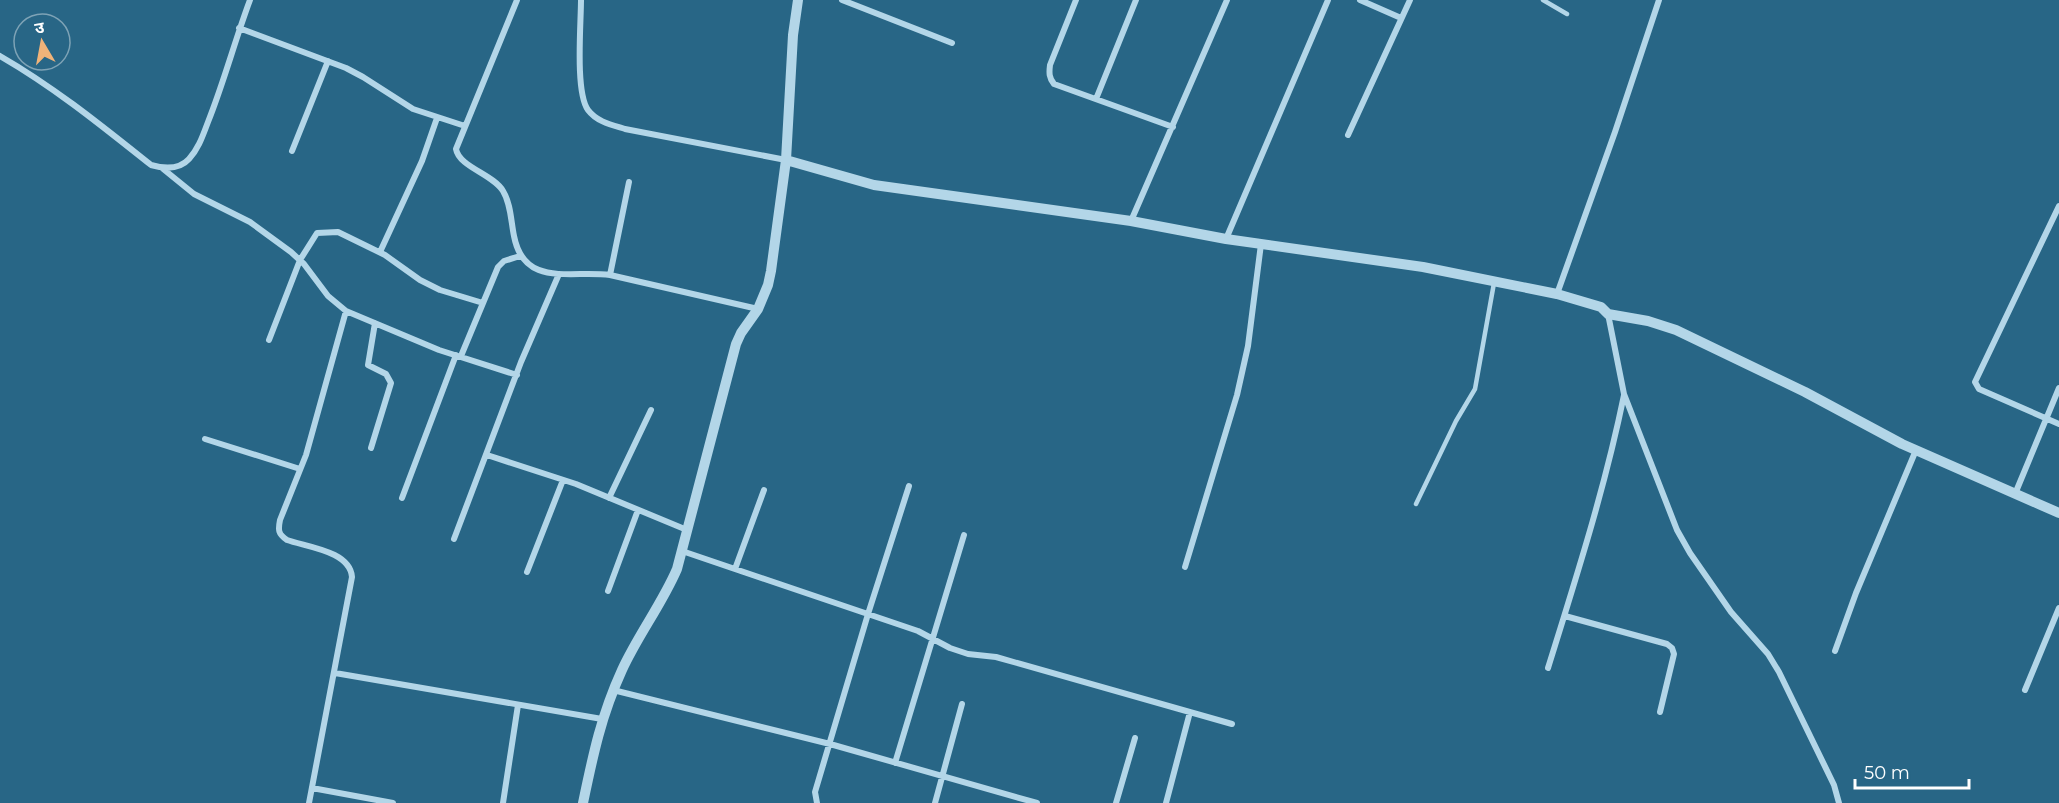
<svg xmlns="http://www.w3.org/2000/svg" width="2059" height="803" font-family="Montserrat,'Noto Sans Devanagari',sans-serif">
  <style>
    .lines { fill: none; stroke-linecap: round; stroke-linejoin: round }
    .service { stroke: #b3d6e8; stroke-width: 4.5 }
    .minor { stroke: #b3d6e8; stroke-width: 6 }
    .tertiary { stroke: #b3d6e8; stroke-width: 10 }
  </style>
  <rect width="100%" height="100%" fill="#286686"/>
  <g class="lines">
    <path class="service" d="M 1543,0 L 1567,14
      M 1416,504 L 1456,421 L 1475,389 L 1494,283"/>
    <path class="minor" d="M 517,0 L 456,149 C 459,167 493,174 503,191 C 511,204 511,222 514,236 C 524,288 571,270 610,275 L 758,309
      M 581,0 C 581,24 575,92 588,110 C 597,122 612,125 625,129 L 786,160
      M 842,0 L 952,43
      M 1076,0 L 1050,65 C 1049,73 1049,78 1054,84 L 1173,127
      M 1360,0 L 1401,18
      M 239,28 L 346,68 L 363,77 L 413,109 L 465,126
      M 0,56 C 54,87 102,126 151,165 C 165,169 179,170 189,159 C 199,148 203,135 208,122 C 224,82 235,40 250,0
      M 1096,99 L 1136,0
      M 1348,135 L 1410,0
      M 292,151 L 328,61
      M 162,168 L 194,194 L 250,222 L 291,252 L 304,264 L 328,296 L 346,311 L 439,350 L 517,375
      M 2059,206 L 1975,382 L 1979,389 L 2059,424
      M 1131,221 L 1227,0
      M 1226,239 L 1328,0
      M 380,252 L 422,161 L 437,118
      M 610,275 L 629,182
      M 1557,294 L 1615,132 L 1659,0
      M 1608,314 L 1624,394 L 1677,530 L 1690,553 L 1731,612 L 1768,654 L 1779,672 L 1834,785 L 1839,803
      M 269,340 L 300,260 L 317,233 L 338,232 L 385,255 L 420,280 L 440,290 L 483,303
      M 461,356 L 498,267 L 504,261 L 520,256
      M 205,439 L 300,469
      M 371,448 L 391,383 L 386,374 L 368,365 L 375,323
      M 487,455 L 576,484 L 687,530
      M 2015,494 L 2059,388
      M 402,498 L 456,355
      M 609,498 L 651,410
      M 454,539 L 521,362 L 559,274
      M 682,551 L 918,631 L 950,648 L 968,654 L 996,657 L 1232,724
      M 1185,567 L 1237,395 L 1248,346 L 1261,244
      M 735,569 L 764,490
      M 527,572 L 563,480
      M 608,591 L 638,510
      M 1565,616 L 1667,644 L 1672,648 L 1674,654 L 1660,712
      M 1835,651 L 1856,593 L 1916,450
      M 1548,668 C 1576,578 1605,488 1624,395
      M 335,673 L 602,719
      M 613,690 L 830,744 L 1037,803
      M 2025,690 L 2059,608
      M 895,763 L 964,535
      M 312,788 L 393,803
      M 309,803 L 352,577 C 350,551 307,547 287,540 C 278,534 278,530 280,520 L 306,455 L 346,311
      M 503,803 L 518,705
      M 817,803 L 815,792 L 868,614 L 909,486
      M 935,803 L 962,704
      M 1116,803 L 1135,738
      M 1166,803 L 1190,712"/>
    <path class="tertiary" d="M 786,160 L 874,185 L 1131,221 L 1226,239 L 1423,267 L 1557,294 L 1601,307 L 1608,314 L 1648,321 L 1676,330 L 1805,392 L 1902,444 L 2059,513
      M 583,803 C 593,755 601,716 622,670 C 638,635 662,604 677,569 L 736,344 L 741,333 L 758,309 L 768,285 L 771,271 L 786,160 L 793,35 L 798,0"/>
  </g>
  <g transform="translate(42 42) rotate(350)"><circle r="28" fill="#286686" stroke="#7ea3b6" stroke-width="1.5"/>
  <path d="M0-4.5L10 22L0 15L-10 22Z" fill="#f0b379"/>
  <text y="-9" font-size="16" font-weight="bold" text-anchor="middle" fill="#ffffff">उ</text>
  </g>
  <path d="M1855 779v9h114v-9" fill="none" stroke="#ffffff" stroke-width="3"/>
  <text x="1864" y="779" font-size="18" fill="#ffffff" stroke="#286686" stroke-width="4.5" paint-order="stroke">50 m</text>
</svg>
